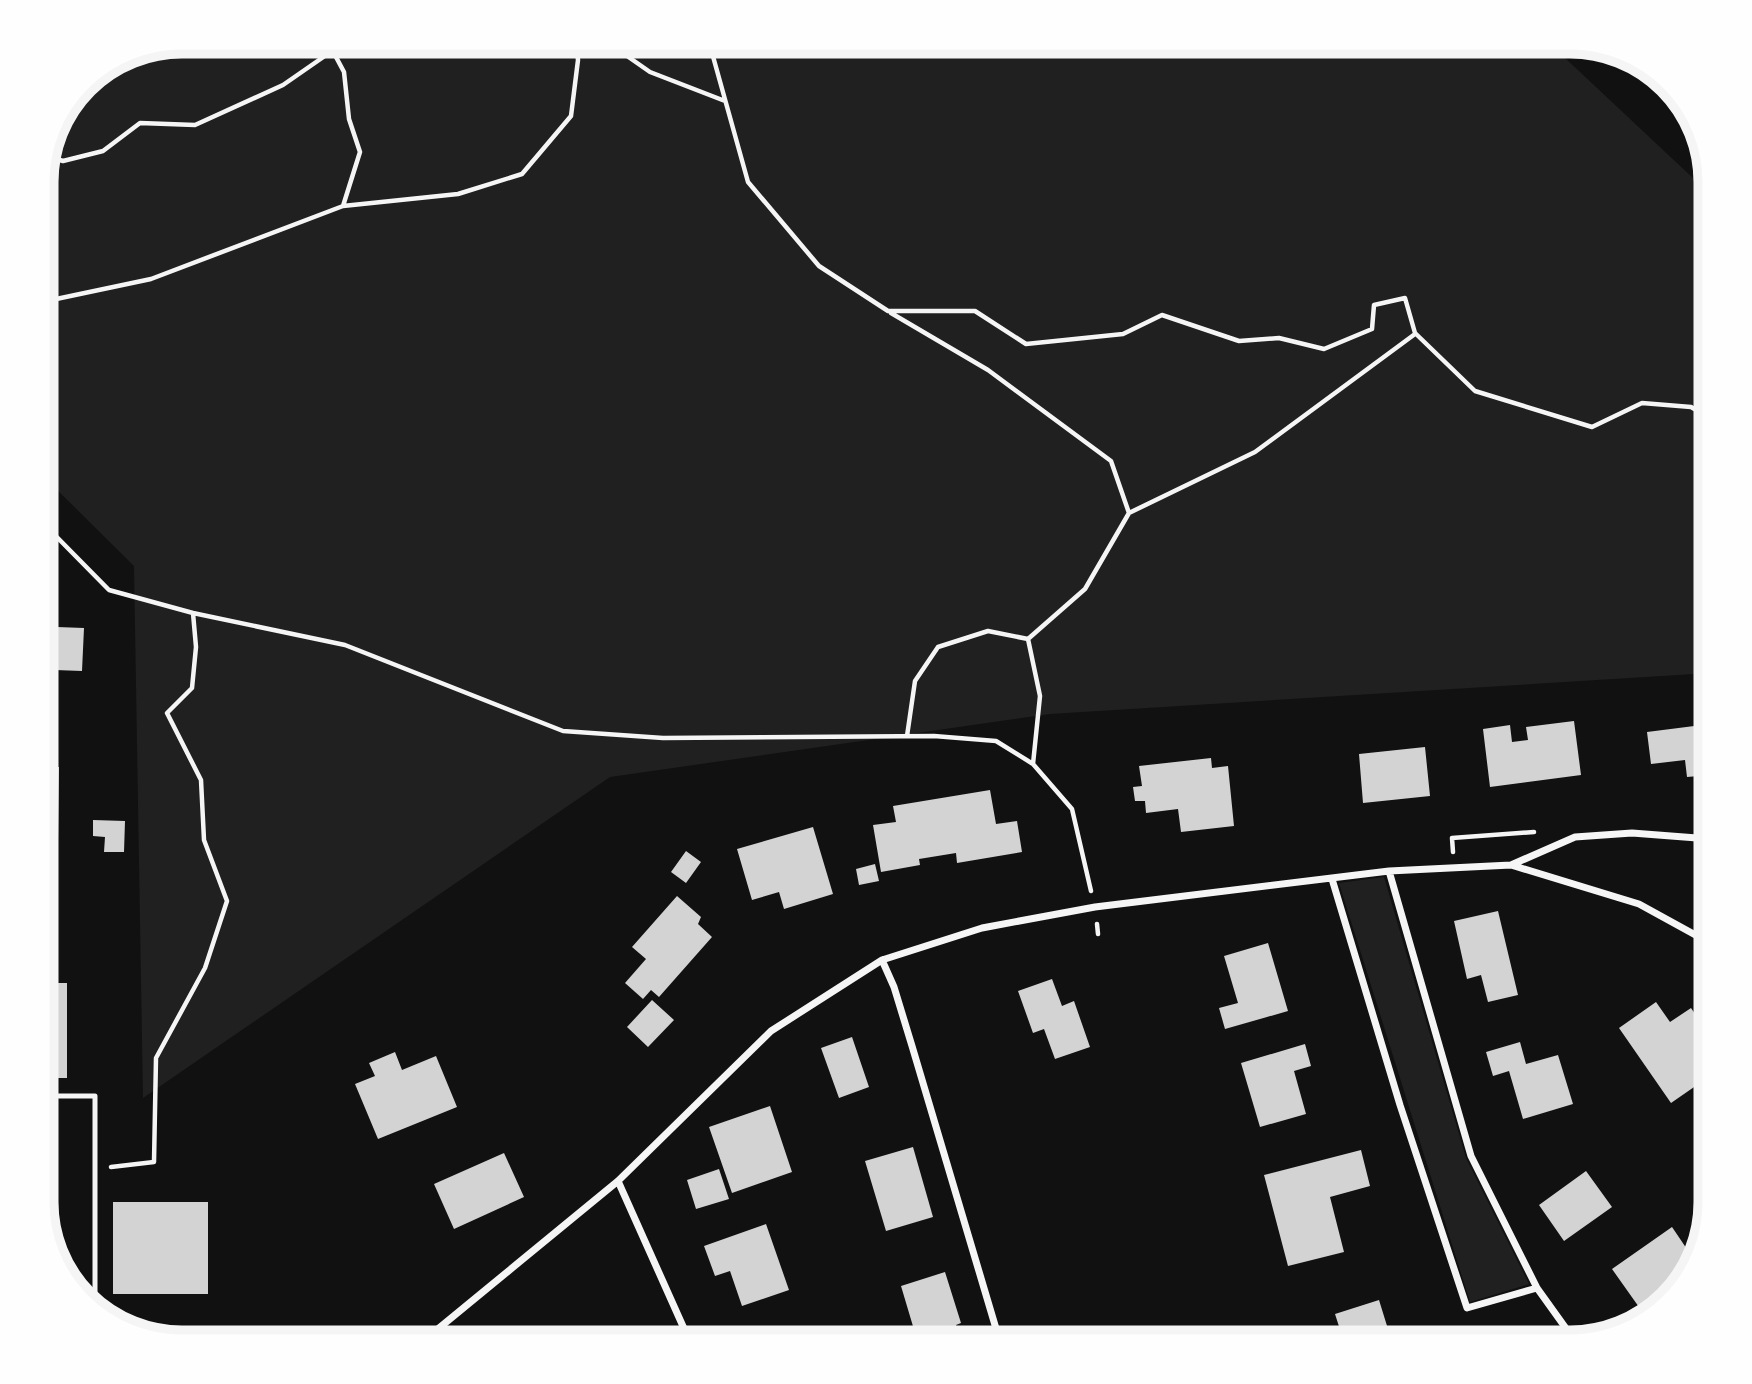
<svg xmlns="http://www.w3.org/2000/svg" width="1752" height="1384" font-family="Roboto,sans-serif">
  <style>
    .green { fill: #202020 }
    .building { fill: #d3d3d3 }
    .lines { fill: none; stroke-linecap: round; stroke-linejoin: round }
    .path { stroke: #f5f5f5; stroke-width: 4.5 }
    .service { stroke: #f5f5f5; stroke-width: 5 }
    .minor { stroke: #f5f5f5; stroke-width: 7 }
    .rim { fill: none; stroke: #f5f5f5; stroke-width: 9 }
  </style>
  <rect width="100%" height="100%" fill="#111"/>
  <path class="green" d="M 182,42 L 1548,42 L 1710,194 L 1710,673 L 1050,714 L 610,777 L 143,1098 L 134,566 L 42,475 L 42,172 L 56,120 L 89,77 L 129,52 Z
    M 1384,877 L 1466,1158 L 1529,1284 L 1470,1302 L 1339,883 Z"/>
  <path class="building" d="M 1601,47 L 1616,50 L 1620,52 L 1614,59 Z
    M 1679,98 L 1696,120 L 1698,131 L 1696,134 L 1669,108 Z
    M 57,627 L 84,628 L 82,671 L 55,670 Z
    M 1574,721 L 1581,775 L 1490,787 L 1483,729 L 1510,725 L 1512,742 L 1528,740 L 1526,727 Z
    M 1710,724 L 1710,775 L 1687,777 L 1685,760 L 1651,764 L 1647,732 Z
    M 1425,747 L 1430,796 L 1363,803 L 1359,754 Z
    M 1211,758 L 1212,768 L 1228,766 L 1234,826 L 1181,832 L 1178,809 L 1146,813 L 1145,801 L 1135,801 L 1133,787 L 1142,786 L 1139,766 Z
    M 42,767 L 59,767 L 58,839 L 42,838 Z
    M 990,790 L 996,824 L 1017,821 L 1022,852 L 957,863 L 956,853 L 919,859 L 920,865 L 881,872 L 873,825 L 896,822 L 893,806 Z
    M 93,820 L 125,821 L 124,852 L 104,852 L 105,837 L 93,836 Z
    M 813,827 L 833,894 L 784,909 L 779,892 L 752,900 L 737,849 Z
    M 686,851 L 701,862 L 686,883 L 671,872 Z
    M 875,864 L 879,881 L 859,885 L 856,869 Z
    M 677,896 L 701,917 L 698,924 L 712,937 L 659,997 L 651,990 L 643,999 L 625,983 L 646,959 L 632,947 Z
    M 1498,911 L 1518,995 L 1488,1002 L 1481,975 L 1467,979 L 1454,921 Z
    M 1268,943 L 1288,1011 L 1225,1029 L 1219,1008 L 1238,1003 L 1224,956 Z
    M 1052,979 L 1062,1006 L 1074,1001 L 1090,1047 L 1055,1059 L 1044,1029 L 1033,1033 L 1018,991 Z
    M 42,983 L 67,983 L 67,1078 L 42,1078 Z
    M 652,1000 L 674,1020 L 648,1047 L 627,1027 Z
    M 1656,1002 L 1670,1022 L 1691,1008 L 1710,1036 L 1710,1076 L 1671,1103 L 1619,1028 Z
    M 852,1037 L 869,1087 L 839,1098 L 821,1048 Z
    M 1520,1042 L 1526,1064 L 1558,1055 L 1573,1104 L 1523,1119 L 1509,1071 L 1493,1076 L 1486,1052 Z
    M 1305,1044 L 1311,1066 L 1294,1071 L 1306,1114 L 1260,1127 L 1241,1063 Z
    M 395,1052 L 402,1070 L 436,1056 L 457,1107 L 378,1139 L 355,1084 L 375,1076 L 369,1063 Z
    M 1710,1102 L 1710,1121 L 1701,1108 Z
    M 770,1106 L 792,1172 L 732,1193 L 709,1127 Z
    M 913,1147 L 933,1217 L 886,1231 L 865,1161 Z
    M 1361,1150 L 1370,1186 L 1330,1197 L 1344,1252 L 1288,1266 L 1264,1175 Z
    M 504,1153 L 524,1197 L 454,1229 L 434,1184 Z
    M 719,1169 L 729,1199 L 696,1209 L 687,1180 Z
    M 1586,1171 L 1612,1207 L 1564,1241 L 1539,1205 Z
    M 113,1202 L 208,1202 L 208,1294 L 113,1294 Z
    M 766,1224 L 789,1290 L 742,1306 L 730,1271 L 715,1276 L 704,1246 Z
    M 1672,1227 L 1695,1261 L 1690,1269 L 1679,1276 L 1683,1282 L 1676,1294 L 1646,1317 L 1612,1269 Z
    M 945,1272 L 961,1323 L 956,1325 L 961,1342 L 911,1342 L 909,1335 L 915,1333 L 901,1286 Z
    M 1379,1300 L 1392,1342 L 1344,1342 L 1335,1314 Z"/>
  <g class="lines">
    <path class="path" d="M 328,42 L 344,72 L 349,119 L 360,152 L 343,206
      M 607,42 L 650,72 L 725,101
      M 709,42 L 748,182 L 819,266 L 888,311 L 975,311 L 1026,344 L 1123,334 L 1162,315 L 1239,341 L 1279,338 L 1324,349 L 1372,329 L 1374,305 L 1405,298 L 1415,333 L 1475,391 L 1592,427 L 1642,403 L 1691,407 L 1710,418
      M 47,156 L 63,161 L 103,151 L 140,123 L 195,125 L 283,85 L 332,51
      M 42,302 L 151,279 L 343,206 L 458,194 L 522,174 L 571,116 L 578,60 L 576,42
      M 891,313 L 988,370 L 1111,461 L 1129,513 L 1085,589 L 1028,639 L 1040,696 L 1033,764
      M 1129,513 L 1255,452 L 1415,334
      M 42,522 L 109,590 L 193,613 L 345,645 L 563,731 L 663,738 L 934,736 L 996,741 L 1033,764 L 1072,809 L 1091,891
      M 907,736 L 915,681 L 938,647 L 988,631 L 1028,639
      M 1453,852 L 1452,838 L 1534,832
      M 1097,924 L 1098,934
      M 111,1167 L 154,1162 L 156,1058 L 205,968 L 227,901 L 204,840 L 201,780 L 167,713 L 192,688 L 196,647 L 193,613
      M 458,1336 L 468,1342"/>
    <path class="service" d="M 42,1096 L 95,1096 L 95,1311"/>
    <path class="minor" d="M 1511,865 L 1575,837 L 1632,833 L 1710,839
      M 1389,871 L 1471,1156 L 1537,1288 L 1575,1341
      M 1332,879 L 1400,1105 L 1467,1308 L 1537,1288
      M 882,960 L 894,987 L 912,1046 L 1000,1342
      M 618,1181 L 690,1342
      M 422,1342 L 618,1181 L 771,1031 L 882,960 L 982,928 L 1095,907 L 1389,871 L 1511,865 L 1639,904 L 1710,943
      M 1106,1342 L 1136,1332"/>
  </g>
  <path d="M0 0H1752V1384H0ZM182 54H1570A128 128 0 0 1 1698 182V1202A128 128 0 0 1 1570 1330H182A128 128 0 0 1 54 1202V182A128 128 0 0 1 182 54Z" fill="#fefefe" fill-rule="evenodd"/>
  <path class="rim" d="M182 54H1570A128 128 0 0 1 1698 182V1202A128 128 0 0 1 1570 1330H182A128 128 0 0 1 54 1202V182A128 128 0 0 1 182 54Z"/>
</svg>
